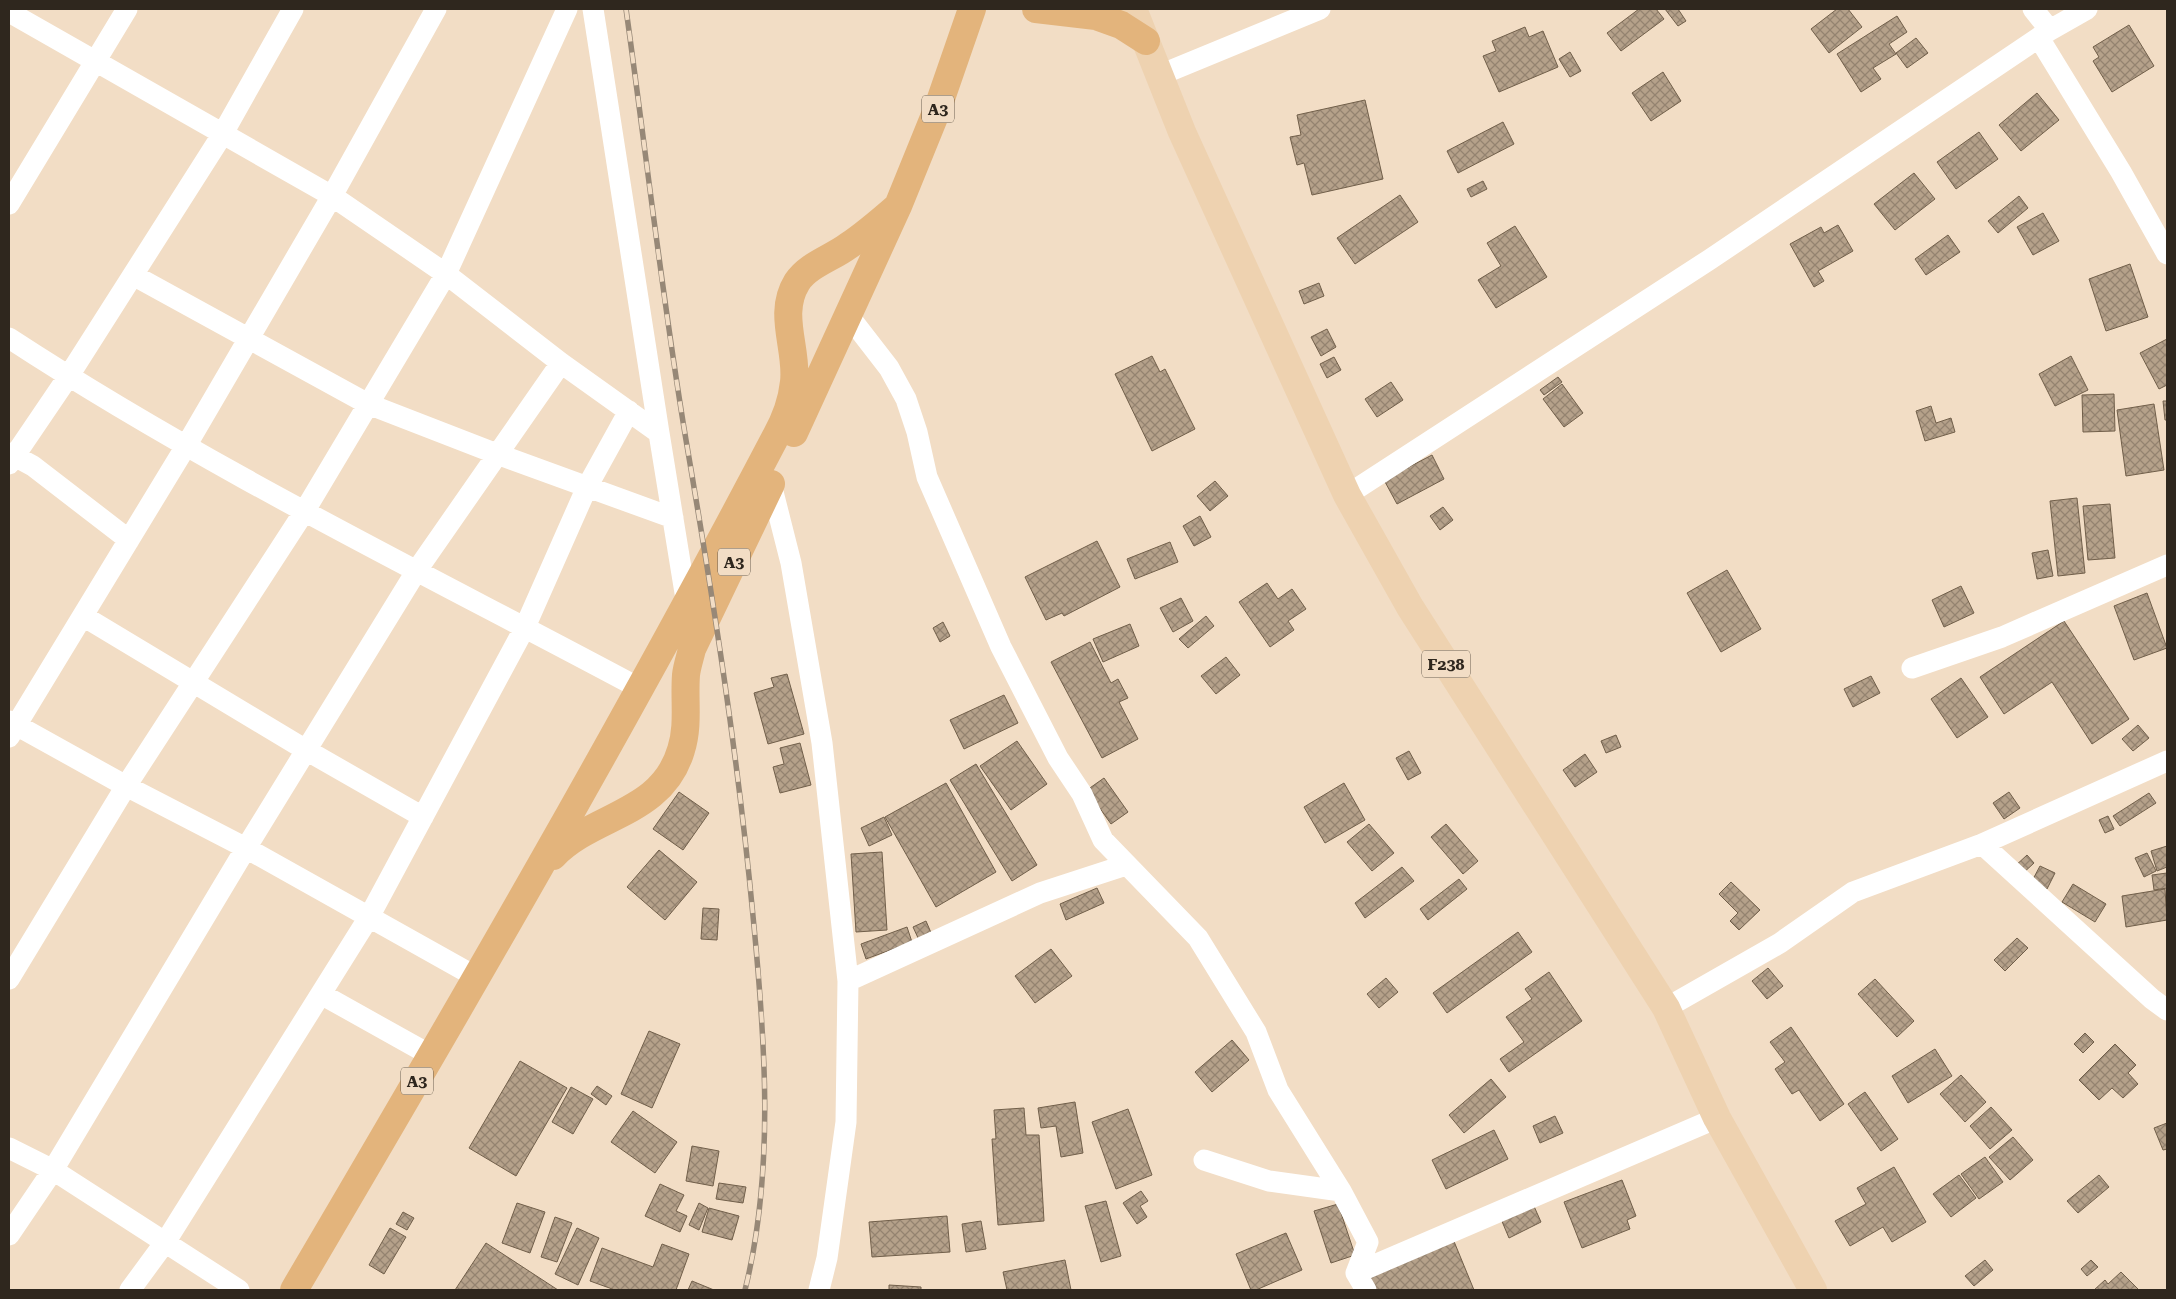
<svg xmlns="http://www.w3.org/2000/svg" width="2176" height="1299" font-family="'Roboto Serif',serif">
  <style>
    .building { fill: url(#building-cross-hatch); stroke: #715f4a }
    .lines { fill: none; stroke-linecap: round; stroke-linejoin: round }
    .street { stroke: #fff; stroke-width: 21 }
    .primary { stroke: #eed2b0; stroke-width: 28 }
    .highway { stroke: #e3b47c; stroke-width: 28 }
    .rail-casing { stroke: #978877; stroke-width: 5.5 }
    .rail { stroke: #f2ddc5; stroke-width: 4; stroke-dasharray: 11; stroke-linecap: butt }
    .labels { text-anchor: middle; stroke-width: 4; stroke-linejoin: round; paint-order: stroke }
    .shield { fill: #f2ddc5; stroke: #6a5e50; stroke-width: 1 }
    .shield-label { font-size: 16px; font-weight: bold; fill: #2f271e }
  </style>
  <defs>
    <pattern id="building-cross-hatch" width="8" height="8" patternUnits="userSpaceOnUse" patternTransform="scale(1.25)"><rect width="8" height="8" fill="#b5a18a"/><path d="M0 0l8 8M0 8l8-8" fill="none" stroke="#948370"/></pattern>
  </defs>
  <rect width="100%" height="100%" fill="#f2ddc5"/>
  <path class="building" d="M 1639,9 L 1656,9 L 1664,19 L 1621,51 L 1607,33 Z
    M 1665,9 L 1678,9 L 1686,21 L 1678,26 Z
    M 1837,9 L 1848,9 L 1862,27 L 1829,53 L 1811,29 Z
    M 1897,16 L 1907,32 L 1889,44 L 1896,54 L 1873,68 L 1881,79 L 1861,92 L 1837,54 Z
    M 2129,25 L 2154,66 L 2112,92 L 2093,61 L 2099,57 L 2093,47 Z
    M 1525,27 L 1529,37 L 1543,31 L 1558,67 L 1499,92 L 1483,56 L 1496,51 L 1492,41 Z
    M 1916,38 L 1928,53 L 1907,68 L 1896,53 Z
    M 1570,52 L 1581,71 L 1570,77 L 1559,59 Z
    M 1663,72 L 1681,101 L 1651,121 L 1632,93 Z
    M 2037,93 L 2059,120 L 2021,151 L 1999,125 Z
    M 1365,100 L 1383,179 L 1312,195 L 1304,163 L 1297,165 L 1290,137 L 1301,135 L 1297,115 Z
    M 1503,122 L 1514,144 L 1458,173 L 1447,151 Z
    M 1979,132 L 1998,159 L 1956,189 L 1937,162 Z
    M 1914,173 L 1935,199 L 1895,230 L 1874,204 Z
    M 1483,181 L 1487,189 L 1471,197 L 1467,189 Z
    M 1400,195 L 1418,222 L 1355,264 L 1337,238 Z
    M 2019,196 L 2028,208 L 1998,233 L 1988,221 Z
    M 2043,213 L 2059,241 L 2033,255 L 2017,227 Z
    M 1838,225 L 1853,251 L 1818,271 L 1824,281 L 1814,287 L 1790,244 L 1821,227 L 1824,233 Z
    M 1515,226 L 1547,277 L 1496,308 L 1478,280 L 1501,266 L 1487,243 Z
    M 1948,235 L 1960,252 L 1926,275 L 1915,259 Z
    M 2130,264 L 2148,317 L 2106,331 L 2089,279 Z
    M 1319,283 L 1324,296 L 1304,304 L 1299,291 Z
    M 1327,329 L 1336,347 L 1321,356 L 1311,337 Z
    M 2167,339 L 2167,385 L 2159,389 L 2140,353 Z
    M 1152,356 L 1160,372 L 1165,369 L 1195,429 L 1152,451 L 1115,374 Z
    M 2071,356 L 2088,390 L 2055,406 L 2039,374 Z
    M 1334,357 L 1341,370 L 1327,378 L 1320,364 Z
    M 1558,377 L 1562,382 L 1544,395 L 1540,390 Z
    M 1391,382 L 1403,400 L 1377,417 L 1365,399 Z
    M 1562,384 L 1583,413 L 1564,427 L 1543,399 Z
    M 2114,394 L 2115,431 L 2083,432 L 2082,395 Z
    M 2163,401 L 2167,401 L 2167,420 L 2165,420 Z
    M 2154,404 L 2164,470 L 2126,476 L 2117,410 Z
    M 1931,406 L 1936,423 L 1951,418 L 1955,432 L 1925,441 L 1916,411 Z
    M 1432,455 L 1444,479 L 1397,504 L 1384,480 Z
    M 1215,481 L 1228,496 L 1210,511 L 1197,496 Z
    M 2077,498 L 2085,573 L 2058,576 L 2050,501 Z
    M 2110,504 L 2115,558 L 2088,560 L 2083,506 Z
    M 1443,507 L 1453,520 L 1440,530 L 1430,516 Z
    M 1200,516 L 1211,537 L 1194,546 L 1183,526 Z
    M 1097,541 L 1120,587 L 1064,616 L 1062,613 L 1046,620 L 1025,577 Z
    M 1170,542 L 1178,562 L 1135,579 L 1127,559 Z
    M 2048,550 L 2053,576 L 2037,579 L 2032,553 Z
    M 1727,570 L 1761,629 L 1721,652 L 1687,593 Z
    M 1267,583 L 1278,599 L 1292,589 L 1306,609 L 1288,621 L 1294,630 L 1270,647 L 1239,602 Z
    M 1961,586 L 1974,613 L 1944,627 L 1932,600 Z
    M 2147,593 L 2167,648 L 2134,660 L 2114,606 Z
    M 1181,598 L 1193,621 L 1173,632 L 1160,608 Z
    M 1206,616 L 1214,626 L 1188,648 L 1179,639 Z
    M 2064,621 L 2129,719 L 2092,744 L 2052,682 L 2004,714 L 1980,677 Z
    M 943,622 L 950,636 L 940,642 L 933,628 Z
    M 1130,624 L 1139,646 L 1103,662 L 1093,639 Z
    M 1090,642 L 1111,683 L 1118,679 L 1128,698 L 1119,702 L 1138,739 L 1102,758 L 1051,662 Z
    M 1226,657 L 1240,675 L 1216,694 L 1201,676 Z
    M 787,674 L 804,734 L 768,744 L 754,693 L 774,687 L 771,678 Z
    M 1871,676 L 1880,693 L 1853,707 L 1844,689 Z
    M 1961,678 L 1988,717 L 1957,738 L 1931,699 Z
    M 1004,695 L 1018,723 L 964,749 L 950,720 Z
    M 2138,725 L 2149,738 L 2133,751 L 2122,739 Z
    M 1616,735 L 1621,747 L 1606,753 L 1601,741 Z
    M 1017,741 L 1047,784 L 1011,810 L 980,766 Z
    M 800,743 L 811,785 L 780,793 L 773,767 L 784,764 L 780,748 Z
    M 1409,751 L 1421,773 L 1408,780 L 1396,758 Z
    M 1585,754 L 1597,772 L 1575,787 L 1563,770 Z
    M 976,764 L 1037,865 L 1012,881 L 950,780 Z
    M 1104,778 L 1128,812 L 1111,824 L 1087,790 Z
    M 946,783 L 996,872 L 936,907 L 885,817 Z
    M 1344,783 L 1365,820 L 1325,843 L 1304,807 Z
    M 679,792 L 709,813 L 683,850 L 653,829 Z
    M 2009,792 L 2020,808 L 2004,819 L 1993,803 Z
    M 2149,793 L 2156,803 L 2120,826 L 2113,816 Z
    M 2108,816 L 2114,829 L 2105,833 L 2099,820 Z
    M 884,817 L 892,835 L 869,846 L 861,828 Z
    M 1369,824 L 1394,853 L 1372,871 L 1347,842 Z
    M 1446,824 L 1478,861 L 1463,874 L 1431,837 Z
    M 2167,846 L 2167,867 L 2157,871 L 2151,851 Z
    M 659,850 L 697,882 L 665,920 L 627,887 Z
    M 882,852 L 887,930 L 856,932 L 851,854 Z
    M 2147,853 L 2156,871 L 2144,877 L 2135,858 Z
    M 2027,855 L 2034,863 L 2020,876 L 2013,868 Z
    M 2040,866 L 2055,873 L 2047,889 L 2032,881 Z
    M 1402,867 L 1414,881 L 1365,918 L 1355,903 Z
    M 2167,873 L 2167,888 L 2154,890 L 2152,875 Z
    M 1459,879 L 1467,889 L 1428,920 L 1420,909 Z
    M 1731,882 L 1760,910 L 1739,930 L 1730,921 L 1738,913 L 1719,894 Z
    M 2073,884 L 2106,904 L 2095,922 L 2062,902 Z
    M 1097,888 L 1104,903 L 1066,920 L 1060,904 Z
    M 2165,889 L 2167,920 L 2126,927 L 2122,896 Z
    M 703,908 L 719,909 L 717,940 L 701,939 Z
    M 926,921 L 932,935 L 919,940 L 913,927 Z
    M 907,927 L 912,942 L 866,959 L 861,944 Z
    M 1518,932 L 1532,952 L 1447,1013 L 1433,993 Z
    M 2017,938 L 2028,948 L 2005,971 L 1994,960 Z
    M 1051,949 L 1072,976 L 1035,1003 L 1015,976 Z
    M 1768,968 L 1783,986 L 1767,999 L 1752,981 Z
    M 1549,972 L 1582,1021 L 1509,1072 L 1500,1059 L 1524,1042 L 1506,1017 L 1532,999 L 1525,989 Z
    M 1386,978 L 1398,992 L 1379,1008 L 1367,994 Z
    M 1875,979 L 1914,1021 L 1897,1037 L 1858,994 Z
    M 1791,1027 L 1844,1104 L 1820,1121 L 1799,1090 L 1792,1094 L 1775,1069 L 1785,1062 L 1770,1042 Z
    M 649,1031 L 680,1044 L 652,1108 L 621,1094 Z
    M 2085,1033 L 2094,1042 L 2083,1053 L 2074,1044 Z
    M 1232,1040 L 1249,1060 L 1212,1092 L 1195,1072 Z
    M 2115,1044 L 2136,1065 L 2128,1073 L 2138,1084 L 2123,1098 L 2112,1088 L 2099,1100 L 2079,1080 Z
    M 1935,1049 L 1952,1076 L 1908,1103 L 1892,1076 Z
    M 520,1061 L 567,1088 L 516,1176 L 469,1148 Z
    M 1961,1075 L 1986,1102 L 1965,1122 L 1940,1094 Z
    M 1491,1079 L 1506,1097 L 1464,1133 L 1449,1115 Z
    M 597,1086 L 612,1096 L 606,1105 L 591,1094 Z
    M 571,1087 L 593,1099 L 573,1134 L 552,1122 Z
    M 1865,1092 L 1898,1139 L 1881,1151 L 1848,1104 Z
    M 1075,1102 L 1083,1153 L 1061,1157 L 1056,1126 L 1041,1128 L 1038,1108 Z
    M 1991,1107 L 2012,1130 L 1990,1149 L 1970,1126 Z
    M 1024,1108 L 1026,1135 L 1039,1135 L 1044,1221 L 998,1225 L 992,1139 L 996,1139 L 994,1110 Z
    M 1128,1109 L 1152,1175 L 1116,1189 L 1092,1122 Z
    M 633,1111 L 677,1142 L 655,1173 L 611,1142 Z
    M 1555,1116 L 1563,1133 L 1540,1143 L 1533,1126 Z
    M 2167,1123 L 2167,1149 L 2163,1150 L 2154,1128 Z
    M 1494,1130 L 1508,1159 L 1446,1189 L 1432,1160 Z
    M 2013,1137 L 2033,1160 L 2010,1180 L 1989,1157 Z
    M 692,1146 L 719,1151 L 713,1186 L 686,1181 Z
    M 1985,1157 L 2003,1182 L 1979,1199 L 1961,1174 Z
    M 1894,1167 L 1926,1222 L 1892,1242 L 1883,1227 L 1850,1246 L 1835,1221 L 1866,1204 L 1857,1188 Z
    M 1959,1175 L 1976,1198 L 1951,1217 L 1933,1194 Z
    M 2099,1175 L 2109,1187 L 2078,1213 L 2067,1201 Z
    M 1622,1180 L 1636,1216 L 1627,1220 L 1630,1229 L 1582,1248 L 1564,1202 Z
    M 719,1183 L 746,1187 L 743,1203 L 716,1199 Z
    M 660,1184 L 684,1195 L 676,1211 L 687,1216 L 680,1232 L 645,1216 Z
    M 1141,1191 L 1148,1201 L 1140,1206 L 1147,1217 L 1137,1224 L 1123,1203 Z
    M 1106,1201 L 1121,1256 L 1101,1262 L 1085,1206 Z
    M 517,1203 L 545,1212 L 530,1253 L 502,1243 Z
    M 699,1203 L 708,1208 L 699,1230 L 689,1225 Z
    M 1338,1204 L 1355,1255 L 1331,1263 L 1314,1211 Z
    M 1533,1204 L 1541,1222 L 1509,1238 L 1501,1219 Z
    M 709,1208 L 739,1216 L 732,1240 L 702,1232 Z
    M 403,1212 L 414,1218 L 407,1230 L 396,1224 Z
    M 947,1216 L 950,1252 L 872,1257 L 869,1222 Z
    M 555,1217 L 572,1223 L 557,1262 L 541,1257 Z
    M 981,1221 L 986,1249 L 966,1252 L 962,1224 Z
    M 390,1228 L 406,1237 L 384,1274 L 369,1265 Z
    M 577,1228 L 599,1238 L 578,1285 L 555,1274 Z
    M 1286,1233 L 1302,1270 L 1256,1290 L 1251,1290 L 1236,1254 Z
    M 1453,1239 L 1474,1290 L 1371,1290 L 1366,1278 Z
    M 486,1243 L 558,1290 L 455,1290 Z
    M 662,1244 L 689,1254 L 676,1290 L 615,1290 L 590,1281 L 602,1248 L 653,1267 Z
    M 1065,1260 L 1071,1290 L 1007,1290 L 1003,1272 Z
    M 1985,1260 L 1993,1270 L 1974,1286 L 1965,1276 Z
    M 2091,1260 L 2098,1267 L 2087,1276 L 2081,1269 Z
    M 2121,1272 L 2139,1290 L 2094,1290 L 2105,1280 L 2108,1284 Z
    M 692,1281 L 714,1290 L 688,1290 Z
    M 889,1285 L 921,1287 L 921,1290 L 889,1290 Z"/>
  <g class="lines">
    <path class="street" d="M 593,9 L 659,433
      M 2033,9 L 2050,30
      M 9,12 L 332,196 L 446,274 L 561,363 L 659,433 L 687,605
      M 2039,38 L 2121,172 L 2167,254
      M 1160,75 L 1320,9
      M 9,204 L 127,9
      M 133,275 L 368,404 L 497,454 L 673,518
      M 848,315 L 889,368 L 906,399 L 917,432 L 927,477 L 1001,647 L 1058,758 L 1082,794 L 1103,840 L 1198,938 L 1256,1032 L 1278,1090 L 1341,1191
      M 9,338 C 211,470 428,575 641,689
      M 9,453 L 33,466 L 129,540
      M 9,464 L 68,377 L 222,135 L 293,9
      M 771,484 L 791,563 L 822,743 L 848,981 L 846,1122 L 827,1258 L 819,1290
      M 1347,495 L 1709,260 L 2050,30 L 2087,9
      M 83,616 L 306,750 L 423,817
      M 1912,668 L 2002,637 L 2167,565
      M 9,721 L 126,786 L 246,848 L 478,978
      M 9,737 L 186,446 L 332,196 L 436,9
      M 1982,844 L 2152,999 L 2167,1010
      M 9,979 L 126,786 L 304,512 L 446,274 L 567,9
      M 848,981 L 1040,893 L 1126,865
      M 321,994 L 432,1056
      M 1666,1008 L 1780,943 L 1853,892 L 1982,844 L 2167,761
      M 9,1148 L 53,1170 L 239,1290
      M 1204,1160 L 1269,1181 L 1341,1191 L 1368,1242 L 1356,1273 L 1366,1290
      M 9,1235 L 53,1170 L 246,848 L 417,570 L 561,363
      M 1356,1273 L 1717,1118
      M 130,1290 L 166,1241 L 369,917 L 525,627 L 587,487 L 629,411"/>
    <path class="primary" d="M 1133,9 L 1182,132 L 1347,495 L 1410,607 L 1666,1008 L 1717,1118 L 1813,1290"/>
    <path class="highway" d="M 1036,9 L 1096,16 L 1121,25 L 1146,41
      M 794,433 L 898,206 L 937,110 L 972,9
      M 553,856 C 593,814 662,815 681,750 C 689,725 684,701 686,675 C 687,666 690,658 692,649 L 771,484
      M 294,1290 C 460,1008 624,726 776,436 C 785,420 792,401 794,382 C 798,349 777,314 797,282 C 808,265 832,258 848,246 C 866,234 882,220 898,206"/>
    <defs>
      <path id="rail" d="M 626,9 C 646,152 662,297 686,440 C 713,598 738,756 753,916 C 765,1038 775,1170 745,1290"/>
    </defs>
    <use href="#rail" class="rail-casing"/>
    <use href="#rail" class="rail"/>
  </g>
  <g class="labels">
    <g class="shield">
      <rect x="922" y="95.5" width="32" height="27" rx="4"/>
      <rect x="718" y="548.5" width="32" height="27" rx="4"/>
      <rect x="1422" y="650.5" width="48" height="27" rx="4"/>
      <rect x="401" y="1067.5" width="32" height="27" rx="4"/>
    </g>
    <g class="shield-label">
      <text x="938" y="115">A3</text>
      <text x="734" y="568">A3</text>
      <text x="1446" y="670">F238</text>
      <text x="417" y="1087">A3</text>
    </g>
  </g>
  <rect width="2176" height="1299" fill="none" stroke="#2f271e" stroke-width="20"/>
</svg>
